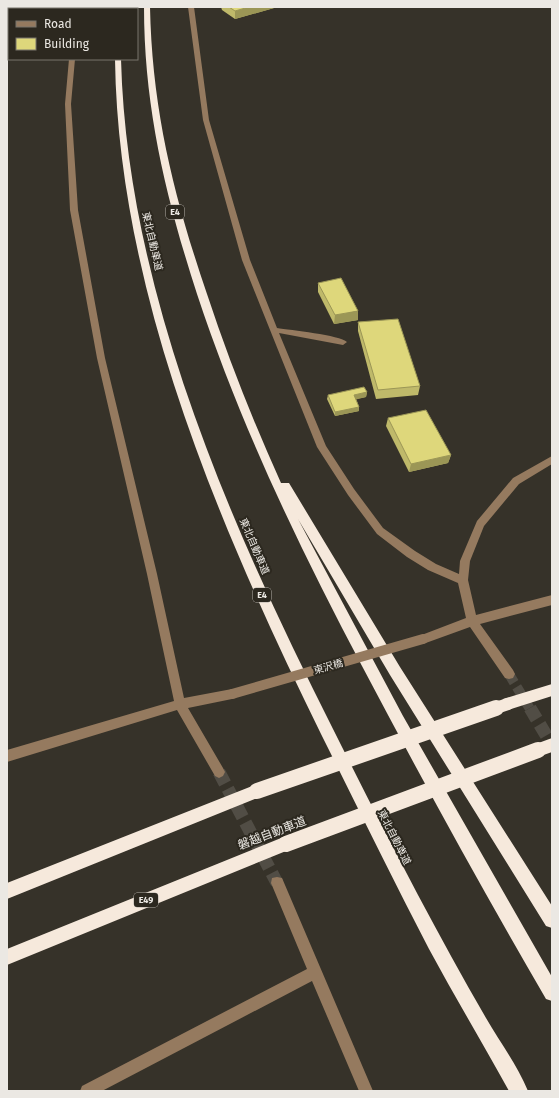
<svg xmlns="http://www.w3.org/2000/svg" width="559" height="1098" font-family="'Fira Sans','Noto Sans JP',sans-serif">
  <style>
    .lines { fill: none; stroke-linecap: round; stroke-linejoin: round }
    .minor-tunnel-far1 { stroke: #514d45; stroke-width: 10; stroke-dasharray: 10 5; stroke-linecap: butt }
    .minor-tunnel { stroke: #514d45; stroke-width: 13; stroke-dasharray: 13 6; stroke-linecap: butt }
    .minor { fill: #957a5f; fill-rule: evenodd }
    .highway { fill: #f6e9dc; fill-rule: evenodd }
    .minor-bridge { stroke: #957a5f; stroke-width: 10 }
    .highway-bridge-far1 { stroke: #f6e9dc; stroke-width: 12 }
    .highway-bridge { stroke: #f6e9dc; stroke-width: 16 }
    .wall { fill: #bfb96a }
    .shaded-wall { fill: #9b9656 }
    .building { fill: #ded77b; stroke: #9b9656 }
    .labels { text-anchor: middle; stroke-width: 4; stroke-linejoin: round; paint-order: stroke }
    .shield { fill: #2c281f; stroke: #b2aea8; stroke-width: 1 }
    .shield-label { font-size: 9px; font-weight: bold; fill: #ebe8e3 }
    .street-label { font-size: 10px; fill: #ebe8e3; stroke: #2c281f }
    .near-street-label { font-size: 12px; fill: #ebe8e3; stroke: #2c281f }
  </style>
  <rect width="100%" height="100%" fill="#363229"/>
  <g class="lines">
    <path class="minor-tunnel-far1" d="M 509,674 L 530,709"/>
    <path class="minor-tunnel" d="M 530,708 L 552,745
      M 219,772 L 277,883"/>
    <path class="minor" d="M 19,7 L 28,7 L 23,9 L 14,9 Z
      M 73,7 L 79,7 L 79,9 L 73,9 Z
      M 188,7 L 194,7 L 209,120 L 250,260 L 277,328 C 290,330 340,335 347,342 L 343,345 L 279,333 L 326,446 L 354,489 L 383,528 L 415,551 L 436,564 L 459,574 L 460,561 L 477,521 L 513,478 L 552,456 L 552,464 L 519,484 L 484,526 L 470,561 L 468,580 L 476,615 L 552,595 L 552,605 L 480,624 L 513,670 L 515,674 L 513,678 L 509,679 L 505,678 L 470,627 L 423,644 L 419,642 L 418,639 L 419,636 L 466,618 L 458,583 L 428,570 L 407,557 L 377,534 L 348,495 L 317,447 L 242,260 L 203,120 Z
      M 9,9 L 9,13 L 7,14 L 7,10 Z
      M 69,59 L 75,59 L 71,104 L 78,210 L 105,358 L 157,574 L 184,698 L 232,689 L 236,690 L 238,694 L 236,698 L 232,699 L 188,708 L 223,768 L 225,772 L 223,776 L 219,778 L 215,776 L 177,710 L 7,762 L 7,750 L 174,701 L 147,574 L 97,358 L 70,210 L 65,104 Z
      M 277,877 L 282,878 L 373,1091 L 359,1091 L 312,981 L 102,1091 L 80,1091 L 82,1086 L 307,969 L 271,883 L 272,878 Z"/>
    <path class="highway" d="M 117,7 L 123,7 L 123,9 L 117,9 Z
      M 144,7 L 150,7 C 152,110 174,197 207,294 C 228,358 253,421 281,483 L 289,483 L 400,667 L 552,906 L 552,928 L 546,926 L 390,675 L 298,519 L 403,716 L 552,977 L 552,1001 L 546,999 C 482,889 421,778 362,666 C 298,545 240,424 197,294 C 166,198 144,108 144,7 Z
      M 115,59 L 121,59 C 127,291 230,525 333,729 C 361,785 389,840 418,895 C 440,936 462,977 486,1018 C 500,1042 517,1065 528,1091 L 509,1091 C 483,1044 455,997 429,949 C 392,878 357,806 321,734 C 220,528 118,292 115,59 Z
      M 552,684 L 552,696 L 508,710 L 503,709 L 501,704 L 503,699 Z
      M 552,738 L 552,752 L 538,757 L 533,755 L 531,750 L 533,745 Z
      M 257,784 L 262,786 L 264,791 L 262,796 L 7,899 L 7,883 Z
      M 286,836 L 291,839 L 294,844 L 291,849 L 7,965 L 7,949 Z"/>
    <path class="minor-bridge" d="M 232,694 L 423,639"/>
    <path class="highway-bridge-far1" d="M 493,709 L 508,704"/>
    <path class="highway-bridge" d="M 257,791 L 496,708
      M 286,844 L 538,750"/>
  </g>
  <path class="wall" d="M 221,7 L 274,7 L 274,8 L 235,19 L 222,10 Z
    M 318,283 L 358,320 L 334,324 L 318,292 Z
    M 358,322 L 420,386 L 418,395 L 376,399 L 358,331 Z
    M 367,392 L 366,397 L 356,399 L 359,407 L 359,411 L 335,416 L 327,399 L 328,395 Z
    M 388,418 L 451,455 L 448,463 L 409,472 L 386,426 Z"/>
  <path class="shaded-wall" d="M 249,7 L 274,7 L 274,8 L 235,19 L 235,11 Z
    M 358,311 L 358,320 L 334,324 L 335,315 Z
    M 367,392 L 366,397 L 354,400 L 354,395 Z
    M 359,407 L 359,411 L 335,416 L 335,412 Z
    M 451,455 L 448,463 L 409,472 L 411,464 Z"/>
  <path class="building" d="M 229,7 L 249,7 L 235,11 Z
    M 341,278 L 358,311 L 335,315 L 318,283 Z
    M 398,319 L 420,386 L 378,390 L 358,322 Z
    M 364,387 L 367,392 L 354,395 L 359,407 L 335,412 L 328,395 Z
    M 426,410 L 451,455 L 411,464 L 388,418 Z"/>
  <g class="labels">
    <g class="shield">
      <rect x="166" y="205" width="18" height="14" rx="3"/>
      <rect x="253" y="588" width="18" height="14" rx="3"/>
      <rect x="134" y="893" width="24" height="14" rx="3"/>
    </g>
    <g class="shield-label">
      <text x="175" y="215">E4</text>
      <text x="262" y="598">E4</text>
      <text x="146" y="903">E49</text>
    </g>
    <g class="street-label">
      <text transform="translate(153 241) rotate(77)" y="4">東北自動車道</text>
      <text transform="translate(255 546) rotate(67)" y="4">東北自動車道</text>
      <text transform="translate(328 666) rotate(-16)" y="4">東沢橋</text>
      <text transform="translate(395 837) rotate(63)" y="4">東北自動車道</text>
    </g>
    <g class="near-street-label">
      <text transform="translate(272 833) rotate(-21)" y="4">磐越自動車道</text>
    </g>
  </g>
  <rect width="559" height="1098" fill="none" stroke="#ebe8e3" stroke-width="16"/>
  <rect x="8" y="8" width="130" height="52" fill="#2c281f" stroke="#78756d"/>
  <rect x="16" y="21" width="20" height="6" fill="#957a5f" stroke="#78756d"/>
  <text x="44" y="28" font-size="12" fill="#ebe8e3">Road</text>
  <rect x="16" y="38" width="20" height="12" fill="#ded77b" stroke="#78756d"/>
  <text x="44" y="48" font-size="12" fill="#ebe8e3">Building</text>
</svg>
